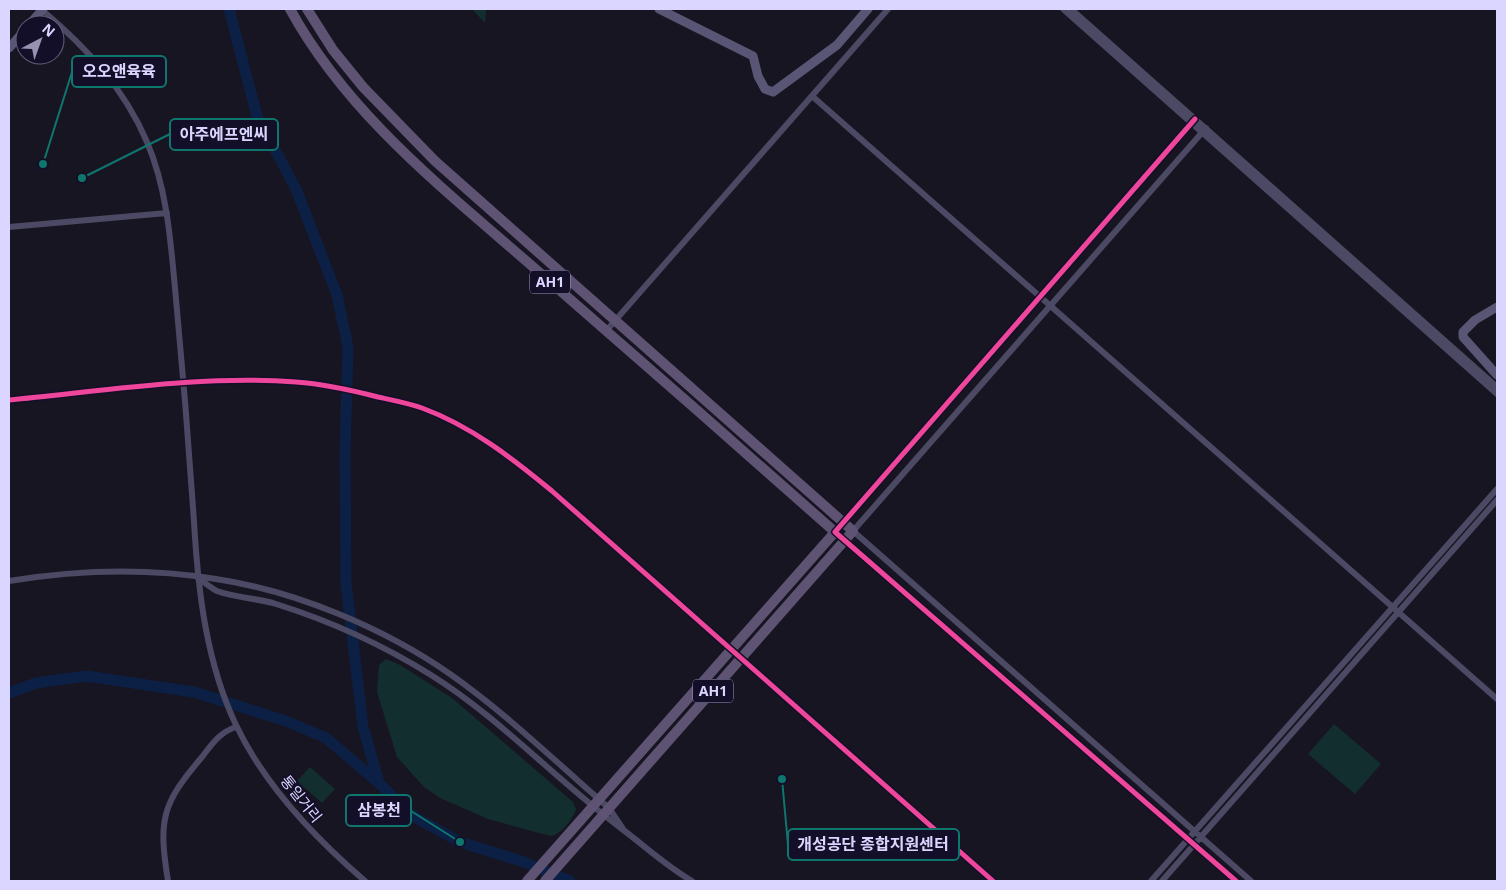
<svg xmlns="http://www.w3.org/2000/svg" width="1506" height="890" font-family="'Noto Sans','Noto Sans KR',sans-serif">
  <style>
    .green { fill: #132e2f }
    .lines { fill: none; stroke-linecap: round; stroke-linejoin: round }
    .river { stroke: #0c2046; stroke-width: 11 }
    .street { stroke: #4b4963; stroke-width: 6 }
    .secondary { stroke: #595675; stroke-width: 9 }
    .primary { stroke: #5f5374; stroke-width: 10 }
    .cycleway-casing { stroke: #140f28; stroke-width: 8 }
    .cycleway { stroke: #ed469a; stroke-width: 5 }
    .labels { text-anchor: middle; stroke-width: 4; stroke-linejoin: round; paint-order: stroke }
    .shield { fill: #140f28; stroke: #9f9abe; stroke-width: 1 }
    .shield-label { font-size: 14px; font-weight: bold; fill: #dbd6ff }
    .street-label { font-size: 15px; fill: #dbd6ff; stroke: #140f28 }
    .leader { fill: none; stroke: #0f766e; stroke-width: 2 }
    .callout-dot { fill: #0f766e; stroke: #140f28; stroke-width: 2 }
    .callout { fill: #140f28; stroke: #0f766e; stroke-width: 2 }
    .callout-label { font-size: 16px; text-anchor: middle; font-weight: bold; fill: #dbd6ff }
  </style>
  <rect width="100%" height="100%" fill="#181522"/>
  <path class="green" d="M 472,9 L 486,9 L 485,23 Z
    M 386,659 L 400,665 L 452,698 L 573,802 L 576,809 C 573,819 561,835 550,836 L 488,819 L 440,798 L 424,787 L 397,757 L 377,692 L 379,665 Z
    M 1334,724 L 1381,764 L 1355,794 L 1308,754 Z
    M 310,767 L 335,789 L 322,803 L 297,781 Z"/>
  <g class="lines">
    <path class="river" d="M 229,9 L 257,116 L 296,189 L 337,295 L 348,347 L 345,451 L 346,583 L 363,727 L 379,783
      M 9,693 L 36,683 L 86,676 L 194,692 L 286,721 L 326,738 L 379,783 L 411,815 L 460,842 L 524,862 L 570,881"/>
    <path class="street" d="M 1063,9 L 1497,394
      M 1071,9 L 1497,387
      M 42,10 C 86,47 124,88 147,142 C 168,191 171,246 176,299 C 183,373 189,447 194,522 C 198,590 206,662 236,725 C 265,786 315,838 365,881
      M 812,96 L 1497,699
      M 1195,119 L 835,532 L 1236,881
      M 1206,128 L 853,531 L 1251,881
      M 9,227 L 167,213
      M 606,331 L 888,9
      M 9,400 C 103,391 201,375 296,382 C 324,384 351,390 378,397 C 392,400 408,403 422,408 C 471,426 512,458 552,491 L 993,881
      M 198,578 C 204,582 211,588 217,591 C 235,598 258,598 276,604 C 330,621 383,645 431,675 C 500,718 557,781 622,829 C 646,847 666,866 692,881
      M 9,581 C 76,570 149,568 216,579 C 296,591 384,628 450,674 C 507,714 557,763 609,808 L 623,829
      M 168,881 C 158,819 162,804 202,757 C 212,744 220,732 236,727
      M 1151,881 L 1497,489
      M 1162,881 L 1497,500"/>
    <path class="secondary" d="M 659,9 L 753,56 L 758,76 L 765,89 L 773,92 L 837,45 L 868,9
      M 29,25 L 43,9
      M 9,48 L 25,30
      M 1497,307 L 1475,320 L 1463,332 L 1463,337 L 1497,375"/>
    <path class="primary" d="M 290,9 C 349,117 449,193 540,273 C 639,359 737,445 835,532 L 527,881
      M 307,9 L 333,50 L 363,87 L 435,161 L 853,531 L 545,881"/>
    <defs>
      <path id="cycleway" d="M 1195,119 L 835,532 L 1236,881
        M 9,400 C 103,391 201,375 296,382 C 324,384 351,390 378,397 C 392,400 408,403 422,408 C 471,426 512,458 552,491 L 993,881"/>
    </defs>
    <use href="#cycleway" class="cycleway-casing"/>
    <use href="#cycleway" class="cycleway"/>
  </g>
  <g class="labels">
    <g class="shield">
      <rect x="530" y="270.5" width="40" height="23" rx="4"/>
      <rect x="693" y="679.5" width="40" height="23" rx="4"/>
    </g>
    <g class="shield-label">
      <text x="550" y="287">AH1</text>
      <text x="713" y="696">AH1</text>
    </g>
    <g class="street-label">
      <text transform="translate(301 799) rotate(51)" y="5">통일거리</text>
    </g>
  </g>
  <path class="leader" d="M43 164L72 72M82 178L170 134M460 842L411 811M782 779L788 845"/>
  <g class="callout-dot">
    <circle cx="43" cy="164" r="5"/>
    <circle cx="82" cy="178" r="5"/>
    <circle cx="460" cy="842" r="5"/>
    <circle cx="782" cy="779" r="5"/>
  </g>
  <g class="callout">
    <rect x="72" y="56" width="94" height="31" rx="5"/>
    <rect x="170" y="119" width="108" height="31" rx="5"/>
    <rect x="346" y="795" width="65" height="31" rx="5"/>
    <rect x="788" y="829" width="171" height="31" rx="5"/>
  </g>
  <g class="callout-label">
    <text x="119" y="77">오오앤육육</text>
    <text x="224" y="140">아주에프엔씨</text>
    <text x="379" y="816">삼봉천</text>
    <text x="873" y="850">개성공단 종합지원센터</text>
  </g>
  <rect width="1506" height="890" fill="none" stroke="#dbd6ff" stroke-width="20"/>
  <g transform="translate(40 40) rotate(41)"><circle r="24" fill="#140f28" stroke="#645f7e"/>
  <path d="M0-4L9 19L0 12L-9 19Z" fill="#9792b2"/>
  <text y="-8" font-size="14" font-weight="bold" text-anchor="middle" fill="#dbd6ff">N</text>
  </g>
</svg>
